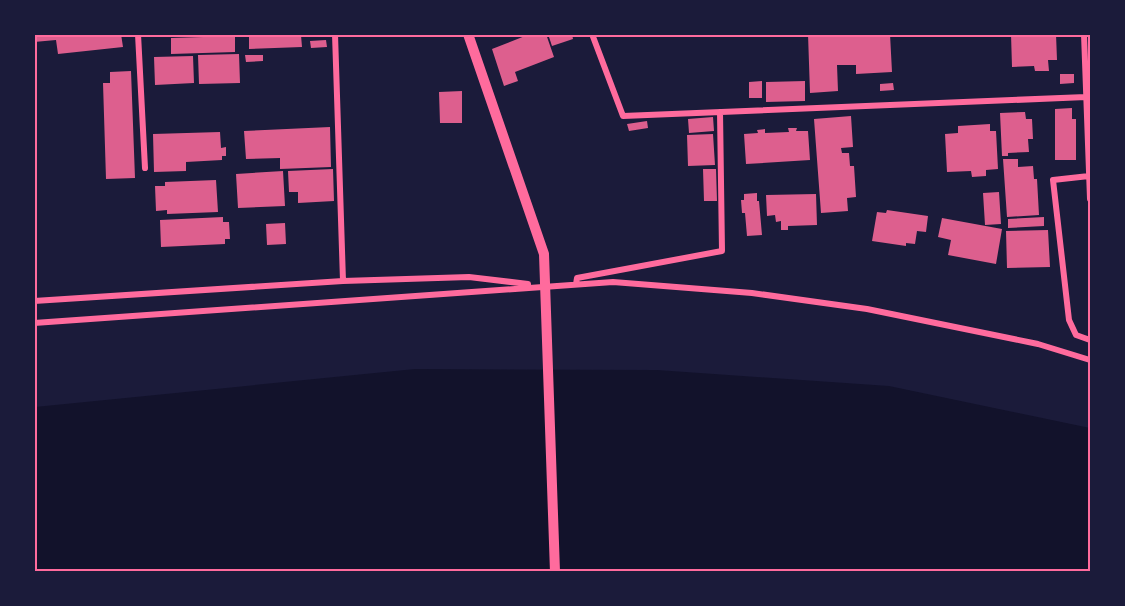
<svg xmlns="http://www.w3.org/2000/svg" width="1125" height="606" font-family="'PT Sans Narrow',sans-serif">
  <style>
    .water { fill: #12122b }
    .building { fill: #dd5f8e }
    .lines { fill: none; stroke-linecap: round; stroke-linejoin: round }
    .minor { stroke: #ff6b9d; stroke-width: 6 }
    .tertiary { stroke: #ff6b9d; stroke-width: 10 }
    .neatline { fill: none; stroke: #ff6b9d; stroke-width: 2 }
  </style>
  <rect width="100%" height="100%" fill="#1b1b3a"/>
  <path class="water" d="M 415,369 L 657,370 L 889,386 L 1090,428 L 1090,571 L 35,572 L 35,407 Z"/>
  <path class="building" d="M 34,34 L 121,34 L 123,47 L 58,54 L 56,40 L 34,42 Z
    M 249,34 L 257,34 L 258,36 L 301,35 L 302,47 L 249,49 Z
    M 530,34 L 546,34 L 554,57 L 515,72 L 518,81 L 504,86 L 492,49 Z
    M 548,34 L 572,34 L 573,39 L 552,46 Z
    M 808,34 L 890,34 L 892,72 L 856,74 L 856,65 L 837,65 L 838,91 L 810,93 Z
    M 1011,34 L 1056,34 L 1057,60 L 1048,60 L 1049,71 L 1035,71 L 1034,66 L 1012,67 Z
    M 235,36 L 235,52 L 171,54 L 171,38 Z
    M 326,40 L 327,47 L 311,48 L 310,41 Z
    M 239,54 L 240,83 L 199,84 L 198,55 Z
    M 245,55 L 263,55 L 263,61 L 246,62 Z
    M 193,56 L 194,83 L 155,85 L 154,57 Z
    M 131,71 L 135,178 L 106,179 L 103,83 L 110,83 L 110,72 Z
    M 1060,74 L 1074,74 L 1074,83 L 1060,84 Z
    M 762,81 L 762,98 L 749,98 L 749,82 Z
    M 805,81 L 805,101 L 766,102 L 766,82 Z
    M 893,83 L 894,90 L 880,91 L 880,84 Z
    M 462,91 L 462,123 L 440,123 L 439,92 Z
    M 1072,108 L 1072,119 L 1076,119 L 1076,160 L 1055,160 L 1055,109 Z
    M 1025,112 L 1026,119 L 1032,119 L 1033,139 L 1028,139 L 1029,152 L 1008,153 L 1008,156 L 1002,156 L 1000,113 Z
    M 851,116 L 853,147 L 841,148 L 842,153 L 849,153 L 850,166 L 854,166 L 856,197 L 847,198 L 848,211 L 821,213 L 814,119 Z
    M 713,117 L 714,131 L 689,133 L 688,119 Z
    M 647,121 L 648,128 L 629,131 L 627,124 Z
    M 990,124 L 990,131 L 996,131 L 998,169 L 986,170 L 986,176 L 972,177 L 971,171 L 947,172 L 945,134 L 958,133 L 958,126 Z
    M 330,127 L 331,167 L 280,169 L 280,158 L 246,159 L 244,131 Z
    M 788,128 L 797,128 L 796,131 L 808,131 L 810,160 L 746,164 L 744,134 L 758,133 L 757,130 L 765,129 L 765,133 L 789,132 Z
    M 220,132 L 221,148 L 226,147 L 226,156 L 222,156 L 222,160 L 186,162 L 186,171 L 154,172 L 153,134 Z
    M 713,134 L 715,165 L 688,166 L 687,135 Z
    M 1003,159 L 1018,159 L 1018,167 L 1033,166 L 1034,179 L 1037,179 L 1039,215 L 1007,217 Z
    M 333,169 L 334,201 L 298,203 L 298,192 L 289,192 L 288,171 Z
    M 703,169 L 716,169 L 717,201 L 704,201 Z
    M 283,171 L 285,206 L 238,208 L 236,174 Z
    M 216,180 L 218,212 L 167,214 L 167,210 L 156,211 L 155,186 L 165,186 L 165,182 Z
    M 999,192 L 1001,224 L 985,225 L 983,193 Z
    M 757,193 L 757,201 L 759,201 L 762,235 L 747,236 L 745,213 L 742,213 L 741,200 L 744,200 L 744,194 Z
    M 816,194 L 817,225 L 788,226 L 788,230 L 781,230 L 781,221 L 776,222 L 775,215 L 767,216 L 766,195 Z
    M 887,210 L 928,216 L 926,232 L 917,231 L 915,244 L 906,243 L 906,246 L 872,241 L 877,212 L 886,213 Z
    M 223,217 L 223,222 L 229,222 L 230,239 L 225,239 L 225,244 L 161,247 L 160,220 Z
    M 1044,217 L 1044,226 L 1008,228 L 1008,219 Z
    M 942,218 L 1002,229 L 996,264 L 948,255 L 951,240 L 938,237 Z
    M 285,223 L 286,244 L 267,245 L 266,224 Z
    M 1048,230 L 1050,267 L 1007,268 L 1006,231 Z"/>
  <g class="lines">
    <path class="minor" d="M 138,34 L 145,168
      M 335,34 L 343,281
      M 592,34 L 623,116 L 1086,97
      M 1084,34 L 1090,199
      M 1089,176 L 1053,180 L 1069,320 L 1076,335 L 1090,340
      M 576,284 L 577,278 L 722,251 L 720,112
      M 34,301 L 343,281 L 469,277 L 528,284
      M 34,323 L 613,282 L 752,293 L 867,309 L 1038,344 L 1090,360"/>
    <path class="tertiary" d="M 468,34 L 544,254 L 555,572"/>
  </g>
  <rect width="1125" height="606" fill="none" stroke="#1b1b3a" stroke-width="72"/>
  <rect x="36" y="36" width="1053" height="534" class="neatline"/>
</svg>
